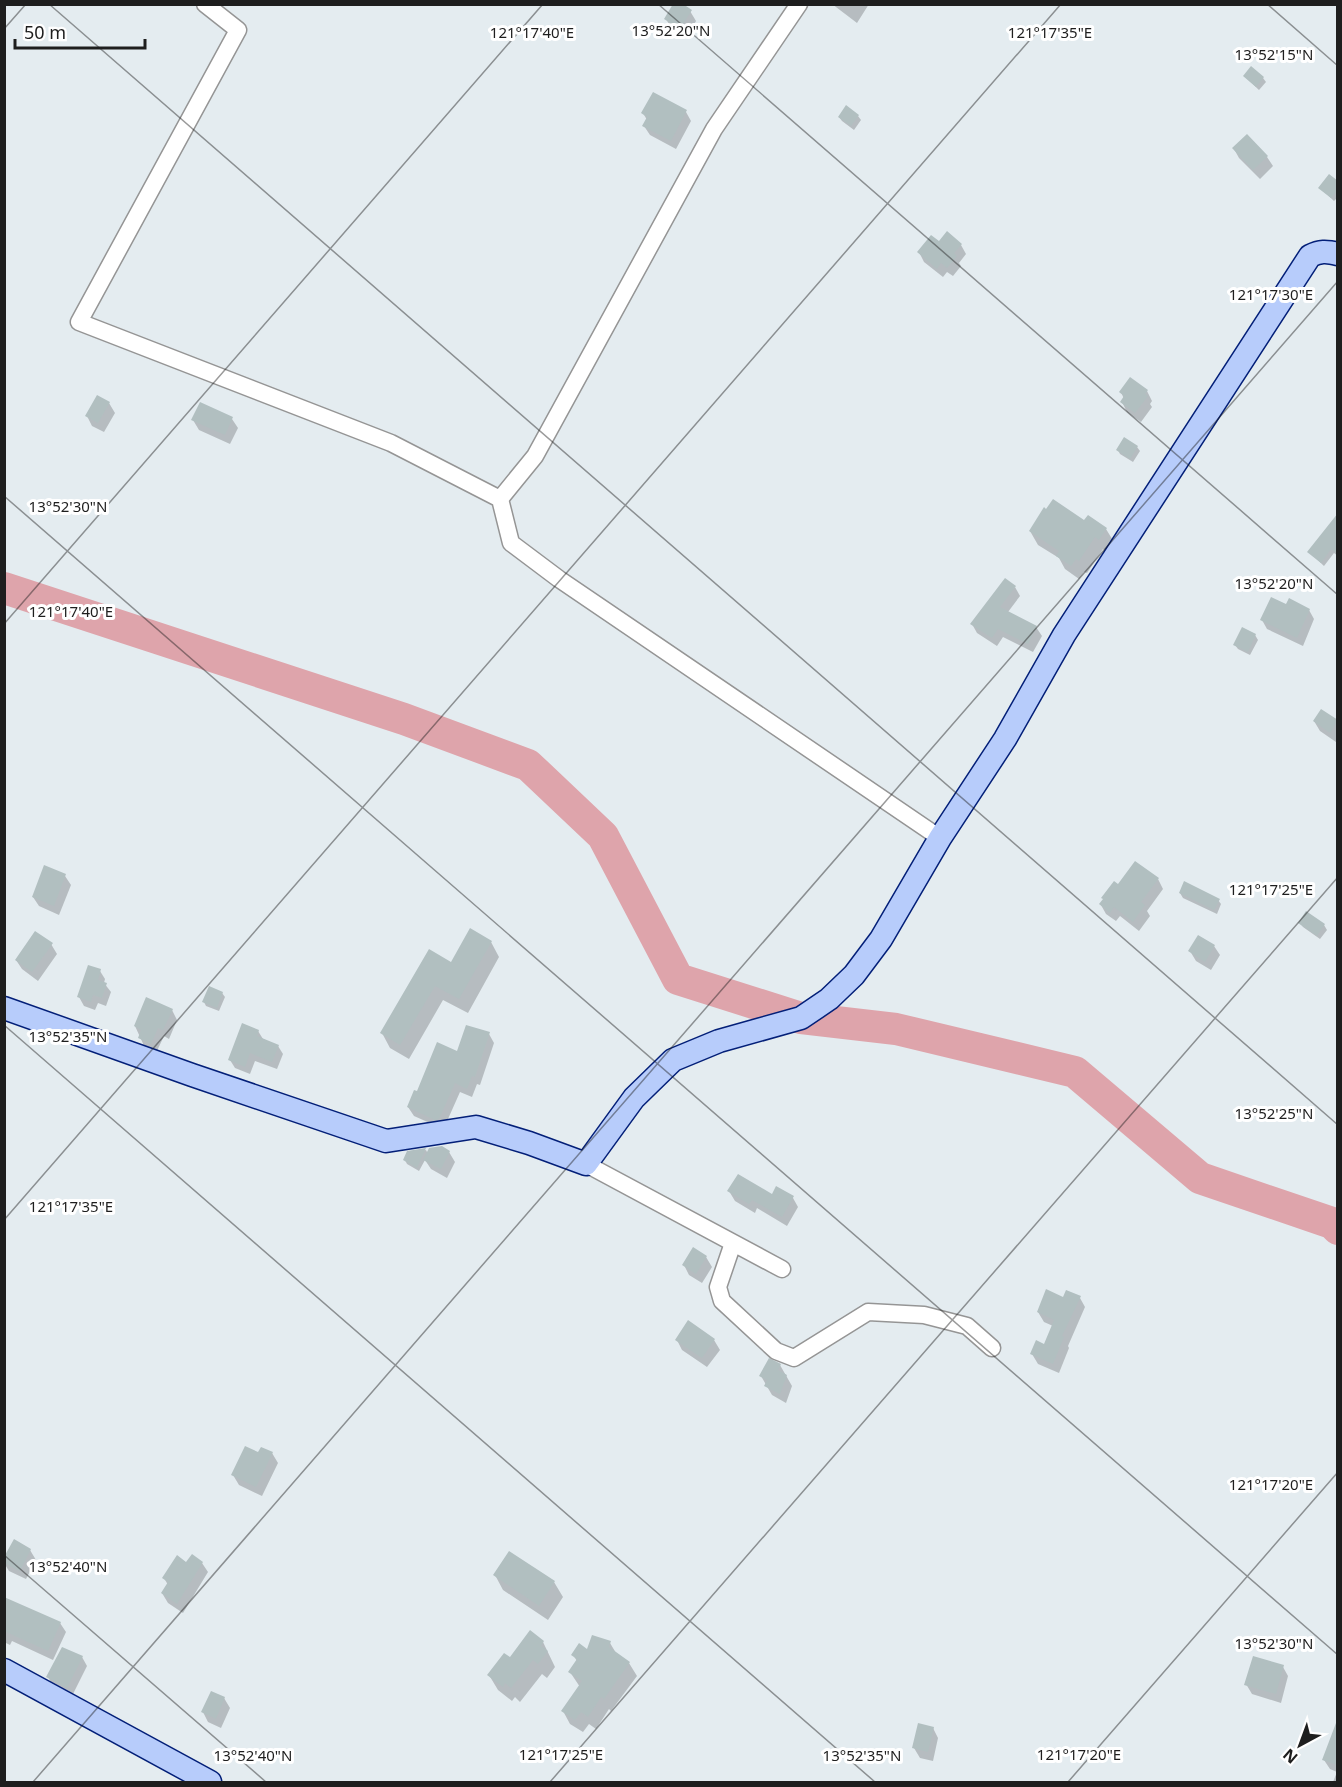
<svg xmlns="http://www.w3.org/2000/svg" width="1342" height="1787" font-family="'Noto Sans',sans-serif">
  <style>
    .shadow { fill: #0003 }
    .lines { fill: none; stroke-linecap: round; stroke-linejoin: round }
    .river { stroke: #dea4ab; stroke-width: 32 }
    .building { fill: #b1bfc0 }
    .street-casing { stroke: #959595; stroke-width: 19 }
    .secondary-casing { stroke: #031f78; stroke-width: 25 }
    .street { stroke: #fff; stroke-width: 16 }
    .secondary { stroke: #b7ccfb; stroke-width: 22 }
    .ticks { fill: none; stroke: #1e1e1e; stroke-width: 1.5; stroke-opacity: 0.45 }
    .ticks-label { font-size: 15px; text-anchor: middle; fill: #1e1e1e; stroke: #fff; stroke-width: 6; stroke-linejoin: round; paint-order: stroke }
  </style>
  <rect width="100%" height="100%" fill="#e4ecf0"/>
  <path class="shadow" d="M 832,4 L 869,4 L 857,23 Z
    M 690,11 L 696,21 L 686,38 L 672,29 L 666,19 Z
    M 1244,76 L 1263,78 L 1266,82 L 1259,90 Z
    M 686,112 L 691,121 L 676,149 L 650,135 L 644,126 L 647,120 L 643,113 Z
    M 858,116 L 861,120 L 854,130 L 842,121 L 839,117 Z
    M 1234,149 L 1267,157 L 1273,166 L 1260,179 L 1239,158 Z
    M 1338,183 L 1338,197 L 1334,201 L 1320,188 Z
    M 939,243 L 961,245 L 966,254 L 959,263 L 961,266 L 953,276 L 947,272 L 943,277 L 924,262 L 919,252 Z
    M 1147,391 L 1152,401 L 1150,404 L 1152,407 L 1141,422 L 1127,412 L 1122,402 L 1124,399 L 1121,392 Z
    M 109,403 L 115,413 L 104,432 L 92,426 L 87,416 Z
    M 232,419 L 238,428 L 230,444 L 199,430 L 193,420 Z
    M 1137,447 L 1140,451 L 1133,462 L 1120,454 L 1118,450 Z
    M 1085,523 L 1106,529 L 1114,542 L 1107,552 L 1103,549 L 1087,573 L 1084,572 L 1079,579 L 1065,569 L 1059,558 L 1038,545 L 1030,531 Z
    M 1338,539 L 1338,556 L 1334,553 L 1324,566 L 1309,552 Z
    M 1015,587 L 1020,596 L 1008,612 L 1036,627 L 1042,636 L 1033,652 L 1003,637 L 997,646 L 977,633 L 972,624 Z
    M 1309,610 L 1314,619 L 1303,646 L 1267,629 L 1262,620 Z
    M 1255,635 L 1258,640 L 1250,655 L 1238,649 L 1235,645 Z
    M 1321,711 L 1338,722 L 1336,742 L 1320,731 L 1314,721 Z
    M 65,876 L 71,885 L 59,915 L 39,906 L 33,897 Z
    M 1158,879 L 1163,889 L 1147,911 L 1150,916 L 1139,931 L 1120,916 L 1116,921 L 1106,914 L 1101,905 Z
    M 1180,893 L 1218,900 L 1221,904 L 1217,914 L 1183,898 Z
    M 1300,923 L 1324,925 L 1327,930 L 1320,939 L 1303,927 Z
    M 491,942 L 499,957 L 468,1013 L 443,1000 L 409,1059 L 390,1048 L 382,1033 L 451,964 Z
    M 51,944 L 57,954 L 38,981 L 22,969 L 16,960 Z
    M 1214,946 L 1220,955 L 1211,970 L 1196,961 L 1190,951 Z
    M 100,971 L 105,979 L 104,983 L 111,992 L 106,1006 L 98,1003 L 95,1010 L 84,1006 L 79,997 Z
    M 222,993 L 225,997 L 219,1011 L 206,1006 L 204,1002 Z
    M 172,1010 L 177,1020 L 169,1039 L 164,1036 L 156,1053 L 145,1048 L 135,1026 Z
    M 258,1031 L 263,1039 L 278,1046 L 283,1054 L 277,1069 L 255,1061 L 250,1074 L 235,1068 L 230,1060 Z
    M 489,1034 L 494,1043 L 480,1085 L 477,1084 L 472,1097 L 460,1092 L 444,1128 L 441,1128 L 414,1116 L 408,1107 L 417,1093 Z
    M 426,1150 L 428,1154 L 449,1152 L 455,1162 L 447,1178 L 431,1169 L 425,1160 L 419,1171 L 407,1164 L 405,1160 L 408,1153 Z
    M 729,1191 L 793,1198 L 798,1207 L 787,1226 L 757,1208 L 755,1213 L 735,1201 Z
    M 694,1249 L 706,1257 L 712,1267 L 702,1283 L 689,1275 L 684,1265 Z
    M 1080,1298 L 1085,1307 L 1068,1346 L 1069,1348 L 1059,1373 L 1038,1364 L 1032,1354 L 1045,1346 L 1053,1326 L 1044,1322 L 1038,1312 L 1063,1299 Z
    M 677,1340 L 714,1340 L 720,1350 L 707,1367 L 682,1350 Z
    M 780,1365 L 792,1386 L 786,1403 L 772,1395 L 761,1376 Z
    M 272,1453 L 278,1463 L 262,1496 L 239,1485 L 233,1475 L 259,1454 Z
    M 30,1550 L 36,1560 L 26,1579 L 9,1571 L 4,1563 Z
    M 202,1563 L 208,1572 L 183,1613 L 168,1603 L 162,1593 L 168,1585 L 164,1578 L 187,1564 Z
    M 495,1575 L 554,1582 L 563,1597 L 548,1620 L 503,1590 Z
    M 4,1598 L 60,1623 L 66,1632 L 53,1660 L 12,1641 L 10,1645 L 4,1642 Z
    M 543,1642 L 555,1667 L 547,1678 L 542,1674 L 520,1702 L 515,1697 L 512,1701 L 498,1690 L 489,1675 Z
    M 610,1643 L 616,1653 L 629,1663 L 637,1676 L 611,1711 L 609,1709 L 596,1729 L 589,1724 L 583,1732 L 570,1724 L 563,1711 L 580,1687 L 570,1672 L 577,1661 L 573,1655 L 588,1652 Z
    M 82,1657 L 87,1666 L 72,1696 L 53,1686 L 48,1677 Z
    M 1283,1667 L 1288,1676 L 1281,1703 L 1252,1694 L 1246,1684 Z
    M 224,1698 L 230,1708 L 221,1728 L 208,1722 L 203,1712 Z
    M 933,1728 L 938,1738 L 933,1761 L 920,1758 L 914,1748 Z
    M 1338,1740 L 1338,1782 L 1333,1782 L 1337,1772 L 1330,1769 L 1324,1760 Z"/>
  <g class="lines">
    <path class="river" d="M 4,588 L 404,719 L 528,765 L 603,836 L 678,979 L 801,1018 L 896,1029 L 1075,1072 L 1200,1178 L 1332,1223 L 1338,1229"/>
  </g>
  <path class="building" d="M 673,4 L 683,4 L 692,10 L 680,29 L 664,19 Z
    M 1251,66 L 1264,77 L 1256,87 L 1243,76 Z
    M 653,92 L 687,110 L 671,141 L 642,126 L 647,117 L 641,113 Z
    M 846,105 L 859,115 L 851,126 L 838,117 Z
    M 1247,134 L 1268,156 L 1253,170 L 1232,148 Z
    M 1329,174 L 1338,181 L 1338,190 L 1331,198 L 1318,188 Z
    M 947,231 L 962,244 L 954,253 L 957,256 L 947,268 L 941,263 L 937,269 L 917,252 L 931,235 L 939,241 Z
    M 1130,377 L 1148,390 L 1145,394 L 1148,396 L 1135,413 L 1120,402 L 1124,396 L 1119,392 Z
    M 97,395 L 110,402 L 98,423 L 85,416 Z
    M 200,402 L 233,417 L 225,435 L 191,420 Z
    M 1124,437 L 1138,446 L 1130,459 L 1116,450 Z
    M 1053,499 L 1084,520 L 1088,515 L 1107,528 L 1099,540 L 1095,537 L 1079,561 L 1076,559 L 1071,566 L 1056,556 L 1059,551 L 1029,531 L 1044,507 L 1046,509 Z
    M 1338,513 L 1338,554 L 1331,549 L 1321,563 L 1307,552 Z
    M 1005,578 L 1016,586 L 1000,607 L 1037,626 L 1028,644 L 998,629 L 992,638 L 970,624 Z
    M 1271,597 L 1286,604 L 1289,598 L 1310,609 L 1297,638 L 1260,620 Z
    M 1242,627 L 1256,634 L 1248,652 L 1233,645 Z
    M 1321,709 L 1338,720 L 1330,733 L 1313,721 Z
    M 1135,861 L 1159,878 L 1141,902 L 1145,905 L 1133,922 L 1114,907 L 1110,913 L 1099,904 L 1103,899 L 1101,898 L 1114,881 L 1118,884 Z
    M 44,865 L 66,874 L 54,906 L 32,897 Z
    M 1184,881 L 1220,899 L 1214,910 L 1179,893 Z
    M 1306,911 L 1325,924 L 1317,936 L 1298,923 Z
    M 470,928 L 492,941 L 459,999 L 435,986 L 400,1045 L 380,1033 L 429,949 L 451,962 Z
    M 35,931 L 53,943 L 32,972 L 15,960 Z
    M 1198,935 L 1215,945 L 1205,962 L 1188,951 Z
    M 88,965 L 101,969 L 98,980 L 107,983 L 102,998 L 93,995 L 91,1002 L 77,997 Z
    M 209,986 L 223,992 L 217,1008 L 202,1002 Z
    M 146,997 L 173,1009 L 163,1030 L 158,1028 L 151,1044 L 138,1038 L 141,1030 L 134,1026 Z
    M 242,1023 L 259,1030 L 257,1036 L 279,1045 L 272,1062 L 250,1053 L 245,1067 L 228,1060 Z
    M 466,1025 L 490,1032 L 475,1077 L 472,1076 L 467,1089 L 455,1083 L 439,1119 L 435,1120 L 407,1107 L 414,1090 L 417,1091 L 437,1042 L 457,1051 Z
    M 442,1146 L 450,1151 L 441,1169 L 423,1160 L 429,1148 Z
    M 426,1148 L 417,1168 L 403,1160 L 407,1151 Z
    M 738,1174 L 772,1194 L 776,1186 L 794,1196 L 782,1217 L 752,1200 L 749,1204 L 727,1191 Z
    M 693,1247 L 707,1256 L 696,1274 L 682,1265 Z
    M 1046,1289 L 1063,1297 L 1066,1290 L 1081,1296 L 1062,1336 L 1064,1337 L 1053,1364 L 1030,1354 L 1036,1340 L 1044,1344 L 1054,1320 L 1037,1312 Z
    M 688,1320 L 715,1339 L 702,1358 L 675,1340 Z
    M 769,1358 L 781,1364 L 778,1370 L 787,1375 L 780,1394 L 764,1386 L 767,1380 L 759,1376 Z
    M 245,1446 L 258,1452 L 261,1447 L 273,1452 L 256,1487 L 231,1475 Z
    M 14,1539 L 31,1549 L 20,1571 L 4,1563 L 4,1557 Z
    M 509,1551 L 555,1581 L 539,1606 L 493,1575 Z
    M 192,1554 L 203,1562 L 177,1604 L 161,1593 L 168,1582 L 162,1578 L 177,1555 L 186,1562 Z
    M 4,1597 L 61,1622 L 48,1651 L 4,1631 Z
    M 530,1630 L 544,1641 L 541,1646 L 548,1651 L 538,1664 L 533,1660 L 511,1688 L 505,1683 L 503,1687 L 487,1675 L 504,1653 L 510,1657 Z
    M 592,1635 L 611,1641 L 609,1647 L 630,1662 L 604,1699 L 601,1697 L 588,1717 L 581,1712 L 575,1720 L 561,1711 L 582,1681 L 568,1672 L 577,1659 L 571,1655 L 579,1643 L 587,1649 Z
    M 62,1647 L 83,1656 L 67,1688 L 46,1677 Z
    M 1253,1656 L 1284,1665 L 1276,1694 L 1244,1685 Z
    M 211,1691 L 225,1697 L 216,1719 L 201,1712 Z
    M 918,1723 L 934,1727 L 928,1752 L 912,1748 Z
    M 1336,1723 L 1338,1723 L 1338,1765 L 1322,1760 Z"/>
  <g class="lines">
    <defs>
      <path id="street" d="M 205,4 L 238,30 L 79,322 L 391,443 L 500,499 L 511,543 L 559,579 L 940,838
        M 500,499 L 535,456 L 714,129 L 799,4
        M 586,1164 L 782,1269
        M 733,1243 L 718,1287 L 722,1301 L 776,1351 L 794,1358 L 868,1312 L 924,1315 L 967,1326 L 992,1348"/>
      <path id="secondary" d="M 4,1008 L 192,1075 L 386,1141 L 476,1127 L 529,1143 L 586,1164 L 634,1098 L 673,1060 L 719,1041 L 801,1018 L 829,999 L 854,975 L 881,939 L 940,838 L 1005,739 L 1064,635 L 1310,256 C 1320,251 1326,251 1338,254
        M 4,1670 L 210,1782"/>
    </defs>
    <use href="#street" class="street-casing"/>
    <use href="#secondary" class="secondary-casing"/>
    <use href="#street" class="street"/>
    <use href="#secondary" class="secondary"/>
  </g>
  <path class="ticks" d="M 49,4 L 1338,1125M 658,4 L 1338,595M 1267,4 L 1338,66M 4,29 L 26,4M 4,496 L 1338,1655M 4,624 L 543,4M 4,1025 L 875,1782M 4,1220 L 1061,4M 4,1555 L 266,1782M 33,1782 L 1338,281M 550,1782 L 1338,877M 1068,1782 L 1338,1472"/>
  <g class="ticks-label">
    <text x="671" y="36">13°52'20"N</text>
    <text x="532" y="38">121°17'40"E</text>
    <text x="1050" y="38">121°17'35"E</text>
    <text x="1274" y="60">13°52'15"N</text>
    <text x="1271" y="300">121°17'30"E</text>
    <text x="68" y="512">13°52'30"N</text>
    <text x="1274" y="589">13°52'20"N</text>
    <text x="71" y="617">121°17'40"E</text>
    <text x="1271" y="895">121°17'25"E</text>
    <text x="68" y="1042">13°52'35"N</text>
    <text x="1274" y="1119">13°52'25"N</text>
    <text x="71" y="1212">121°17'35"E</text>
    <text x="1271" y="1490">121°17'20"E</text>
    <text x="68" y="1572">13°52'40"N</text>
    <text x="1274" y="1649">13°52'30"N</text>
    <text x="561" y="1760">121°17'25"E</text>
    <text x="1079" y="1760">121°17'20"E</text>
    <text x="253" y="1761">13°52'40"N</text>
    <text x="862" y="1761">13°52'35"N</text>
  </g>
  <rect width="1342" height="1787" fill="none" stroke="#1e1e1e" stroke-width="12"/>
  <g transform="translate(1300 1745) rotate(221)" stroke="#ffffff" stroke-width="4.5" paint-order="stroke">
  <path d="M0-4.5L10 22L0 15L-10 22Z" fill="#1e1e1e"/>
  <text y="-9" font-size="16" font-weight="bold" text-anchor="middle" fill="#1e1e1e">N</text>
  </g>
  <path d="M15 39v9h130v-9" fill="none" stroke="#1e1e1e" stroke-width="3"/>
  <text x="24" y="39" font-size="18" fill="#1e1e1e" stroke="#ffffff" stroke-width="4.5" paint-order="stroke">50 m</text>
</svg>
